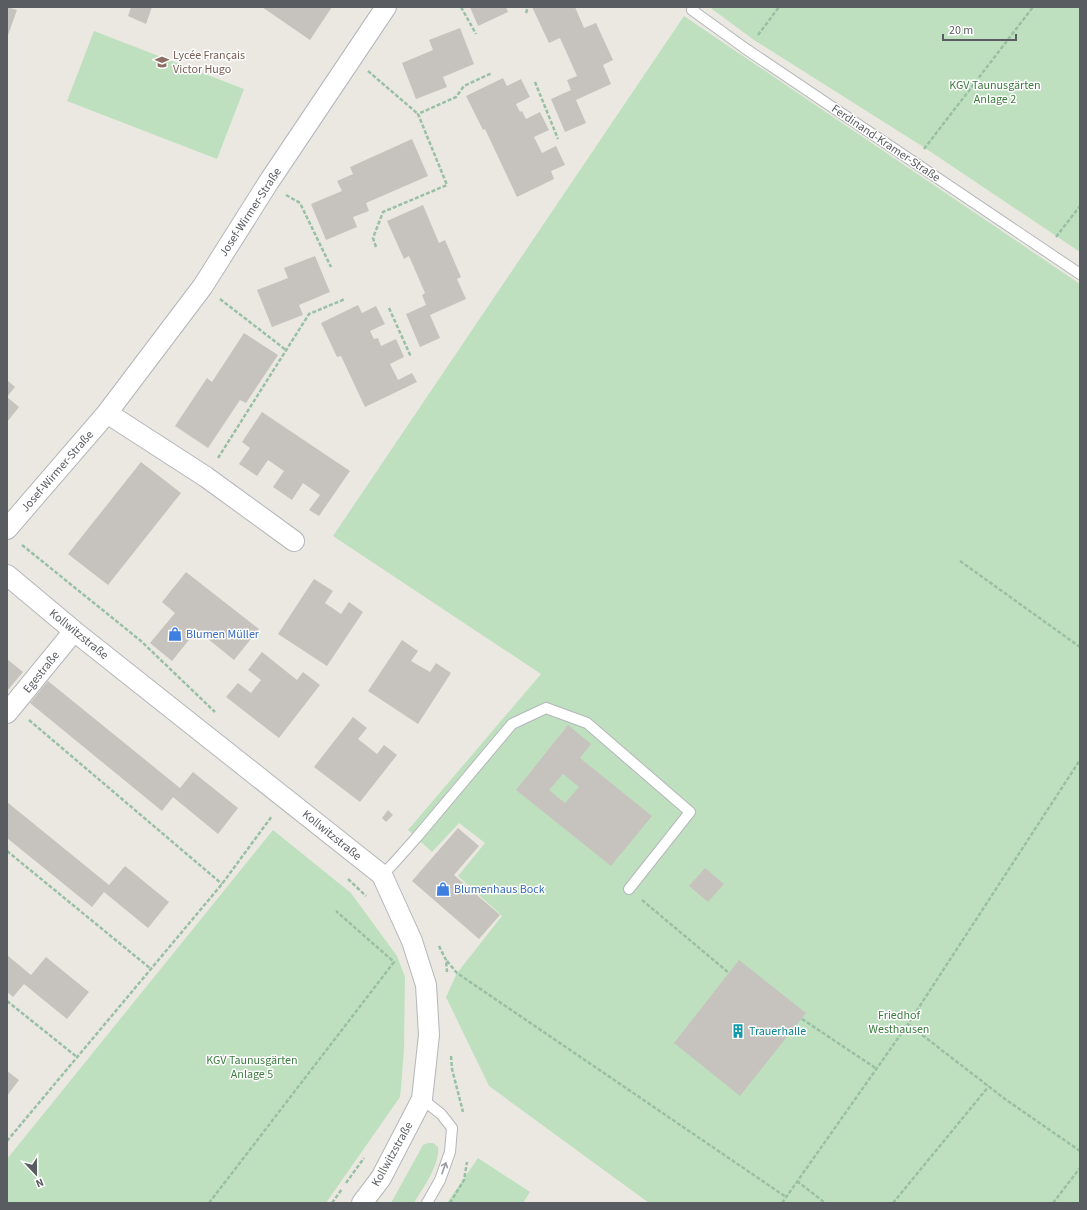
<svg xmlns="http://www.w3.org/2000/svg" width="1087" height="1210" font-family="'Source Sans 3',sans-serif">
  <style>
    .green { fill: #bfe0bf }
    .building { fill: #c6c3be; fill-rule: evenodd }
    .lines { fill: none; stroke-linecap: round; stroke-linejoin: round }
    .service-casing { stroke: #b3b6ba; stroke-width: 12 }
    .minor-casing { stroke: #b3b6ba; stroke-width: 22 }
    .path { stroke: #99c0a5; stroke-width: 2.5; stroke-dasharray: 4 2; stroke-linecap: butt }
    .service { stroke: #fff; stroke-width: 10 }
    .minor { stroke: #fff; stroke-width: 20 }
    .oneway { stroke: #9b9da0 }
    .labels { text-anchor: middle; stroke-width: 3; stroke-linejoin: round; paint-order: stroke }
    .education-label { font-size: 12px; fill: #785e54; stroke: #fff; text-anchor: start }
    .park-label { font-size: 12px; fill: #3c7b40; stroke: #fff }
    .street-label { font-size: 12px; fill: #595c60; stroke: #fff }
    .shop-label { font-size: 12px; fill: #366cbe; stroke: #fff; text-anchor: start }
    .culture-label { font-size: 12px; fill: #0d838f; stroke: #fff; text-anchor: start }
  </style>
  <rect width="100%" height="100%" fill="#eae8e0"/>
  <path class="green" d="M 711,7 L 1080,7 L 1080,252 L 925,148 L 754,40 L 712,9 Z
    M 684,16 L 1080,284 L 1080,1203 L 649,1203 L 489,1086 L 446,997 L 457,973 L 502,916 L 458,876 L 485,843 L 459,823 L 432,852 L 408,830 L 541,674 L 333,536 Z
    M 94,31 L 244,89 L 217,159 L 67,101 Z
    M 273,830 L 351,893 L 397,956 L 405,977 L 404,1049 L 401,1088 L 400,1097 L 326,1203 L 7,1203 L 7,1159 Z
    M 428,1143 L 433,1143 L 438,1147 C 440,1165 423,1188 414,1203 L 391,1203 L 423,1145 Z
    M 478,1158 L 530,1192 L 523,1203 L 447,1203 Z"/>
  <path class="building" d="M 7,7 L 17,10 L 7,38 Z
    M 131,7 L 152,7 L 146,24 L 128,16 Z
    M 262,7 L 332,7 L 310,40 Z
    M 470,7 L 506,7 L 508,12 L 478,26 Z
    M 532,7 L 575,7 L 584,28 L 596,23 L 613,60 L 603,65 L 611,84 L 576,100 L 586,123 L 565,132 L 551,99 L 571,90 L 567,80 L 577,76 L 560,38 L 549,43 Z
    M 460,28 L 474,64 L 443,77 L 447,87 L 416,99 L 402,63 L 433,50 L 429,40 Z
    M 503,78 L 507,86 L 521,79 L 530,97 L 516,104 L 520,112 L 522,111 L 526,119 L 540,112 L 549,130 L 534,137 L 542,153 L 556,146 L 565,165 L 551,171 L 554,179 L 517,197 L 485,129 L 483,130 L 466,96 Z
    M 412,139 L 428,176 L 366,203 L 369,211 L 353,217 L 357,227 L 326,240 L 311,204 L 342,191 L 337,181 L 353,174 L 350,167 Z
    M 423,205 L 439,243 L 445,240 L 461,277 L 457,279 L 466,299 L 430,315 L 440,338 L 420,347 L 406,314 L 426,305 L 422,295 L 425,293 L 409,256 L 404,259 L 387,221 Z
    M 315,256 L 330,292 L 299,305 L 303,315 L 272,327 L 257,290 L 288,278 L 284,268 Z
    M 358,305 L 362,313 L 376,306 L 385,324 L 370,331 L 374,339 L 378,338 L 381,346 L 396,339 L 404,357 L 390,364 L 398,380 L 412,373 L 417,382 L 365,407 L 341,356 L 337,357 L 321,323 Z
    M 244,333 L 278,355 L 246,403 L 240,400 L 208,448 L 175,426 L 207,378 L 212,382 Z
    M 7,380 L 15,387 L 7,397 L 19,407 L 7,422 Z
    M 262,412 L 350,471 L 319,516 L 309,510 L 320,495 L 303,483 L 292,500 L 273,487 L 284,471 L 268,460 L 257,476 L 239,464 L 250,448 L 242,442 Z
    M 141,462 L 181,493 L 108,585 L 68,554 Z
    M 186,572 L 259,629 L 234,660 L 197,630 L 172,661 L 150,643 L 175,613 L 162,602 Z
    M 314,579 L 333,591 L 325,603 L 341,614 L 349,602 L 363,612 L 327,666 L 278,634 Z
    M 402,640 L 418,651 L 411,661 L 430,672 L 436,663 L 451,673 L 418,724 L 368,691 Z
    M 262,652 L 297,680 L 303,672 L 320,685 L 279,738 L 226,697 L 238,683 L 251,693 L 261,680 L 248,670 Z
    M 7,659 L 23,672 L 7,691 Z
    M 48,681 L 180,788 L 193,772 L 238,808 L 218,834 L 173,797 L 162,811 L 30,703 Z
    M 353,717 L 367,728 L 358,739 L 377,754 L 384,745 L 397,755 L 360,802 L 314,767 Z
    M 568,725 L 591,744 L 580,758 L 652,816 L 611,866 L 516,790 ZM 563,774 L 579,787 L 565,803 L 549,790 Z
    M 7,802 L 109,885 L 125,866 L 169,902 L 148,928 L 104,892 L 92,907 L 7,838 Z
    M 388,810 L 393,815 L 386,822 L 382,818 Z
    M 458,828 L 479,846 L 454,875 L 500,915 L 479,939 L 412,881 Z
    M 705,868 L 724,884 L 708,902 L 689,886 Z
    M 7,955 L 31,975 L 46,957 L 89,992 L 67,1019 L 24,984 L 13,997 L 7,992 Z
    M 739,960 L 806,1013 L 740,1096 L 674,1043 Z
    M 7,1071 L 19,1080 L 7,1096 Z"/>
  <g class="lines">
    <defs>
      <path id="service" d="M 694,7 L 692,10 L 746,49 L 1080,274
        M 382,875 L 393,864 L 417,837 L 512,724 L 546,708 L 587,723 L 690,812 L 629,889
        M 422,1099 L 441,1114 L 452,1128 L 450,1152 L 440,1180 L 427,1203"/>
      <path id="minor" d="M 107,413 L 206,477 L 294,541
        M 7,529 L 107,413 L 203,286 L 268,183 L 386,7
        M 7,575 L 74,631 L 382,875 L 412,941 L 426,985 L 429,1035 L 422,1099 L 381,1178 L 362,1203
        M 7,713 L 74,631"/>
    </defs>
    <use href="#service" class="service-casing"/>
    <use href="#minor" class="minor-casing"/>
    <path class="path" d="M 461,7 L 476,34
      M 526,13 L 528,7
      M 758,35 L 779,7
      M 368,71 L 418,114
      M 535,82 L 558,139
      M 924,149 L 1033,7
      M 286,195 L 300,203 L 331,267
      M 1056,237 L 1080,206
      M 376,247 L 373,238 L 383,212 L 447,185 L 418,114 L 456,97 L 464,86 L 492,73
      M 220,299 L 286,350
      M 389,308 L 411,357
      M 218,458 L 309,314 L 345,299
      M 22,545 L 141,641 L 215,712
      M 960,561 L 1080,647
      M 29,720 L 222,884
      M 7,851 L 151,969
      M 348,879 L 366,896
      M 642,900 L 729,973
      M 439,946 L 446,960 L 447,972
      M 447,961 L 457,973 L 786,1197
      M 7,1001 L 77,1057
      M 802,1019 L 877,1069
      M 908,1024 L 1005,1099 L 1080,1151
      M 451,1056 L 452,1069 L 463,1112
      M 7,1141 L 222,884 L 272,816
      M 797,1181 L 825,1203
      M 346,1183 L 364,1158
      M 209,1203 L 394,962 L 336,911
      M 332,1203 L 342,1189
      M 450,1203 L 464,1180 L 467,1162
      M 782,1203 L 908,1024 L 1080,760
      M 893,1203 L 989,1086
      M 1053,1203 L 1080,1168"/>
    <use href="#service" class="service"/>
    <use href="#minor" class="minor"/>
  </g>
  <defs><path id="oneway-shaft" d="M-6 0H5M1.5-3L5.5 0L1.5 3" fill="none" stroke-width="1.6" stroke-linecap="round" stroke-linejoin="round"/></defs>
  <use class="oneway" href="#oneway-shaft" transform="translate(444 1168) rotate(-70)"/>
  <defs>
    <symbol id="school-bare" viewBox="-9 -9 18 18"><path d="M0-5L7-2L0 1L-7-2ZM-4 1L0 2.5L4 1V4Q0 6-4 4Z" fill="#8d6e63" stroke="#fff" stroke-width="2.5" paint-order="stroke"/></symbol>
    <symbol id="shop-bare" viewBox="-9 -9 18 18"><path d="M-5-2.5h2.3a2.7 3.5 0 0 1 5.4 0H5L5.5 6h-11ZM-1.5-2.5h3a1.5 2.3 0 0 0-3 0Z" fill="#3f7fe0" stroke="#fff" stroke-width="2.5" paint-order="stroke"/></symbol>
    <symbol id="building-bare" viewBox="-9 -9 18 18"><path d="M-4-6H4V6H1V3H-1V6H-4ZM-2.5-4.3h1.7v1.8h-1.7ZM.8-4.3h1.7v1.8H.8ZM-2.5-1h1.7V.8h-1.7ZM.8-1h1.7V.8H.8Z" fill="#0f9aa8" stroke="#fff" stroke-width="2.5" paint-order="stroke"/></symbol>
  </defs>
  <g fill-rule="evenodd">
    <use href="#school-bare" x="152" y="52" width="20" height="20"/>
    <use href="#shop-bare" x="165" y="624" width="20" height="20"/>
    <use href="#shop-bare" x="433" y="879" width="20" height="20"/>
    <use href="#building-bare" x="728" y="1021" width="20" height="20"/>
  </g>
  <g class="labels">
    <g class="education-label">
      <text x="173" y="59">Lycée Français<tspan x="173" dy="14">Victor Hugo</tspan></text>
    </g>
    <g class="park-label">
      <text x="995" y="89">KGV Taunusgärten<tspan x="995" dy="14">Anlage 2</tspan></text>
      <text x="899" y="1019">Friedhof<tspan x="899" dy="14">Westhausen</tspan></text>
      <text x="252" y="1064">KGV Taunusgärten<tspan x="252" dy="14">Anlage 5</tspan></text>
    </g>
    <g class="street-label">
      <text transform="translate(886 143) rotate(34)" y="4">Ferdinand-Kramer-Straße</text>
      <text transform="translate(250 212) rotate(-57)" y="4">Josef-Wirmer-Straße</text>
      <text transform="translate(57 471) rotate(-49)" y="4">Josef-Wirmer-Straße</text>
      <text transform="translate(79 634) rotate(39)" y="4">Kollwitzstraße</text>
      <text transform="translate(41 672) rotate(-51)" y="4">Egestraße</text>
      <text transform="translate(332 835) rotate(39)" y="4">Kollwitzstraße</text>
      <text transform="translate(392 1154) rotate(-61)" y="4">Kollwitzstraße</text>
    </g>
    <g class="shop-label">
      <text x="186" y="638">Blumen Müller</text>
      <text x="454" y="893">Blumenhaus Bock</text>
    </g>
    <g class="culture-label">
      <text x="749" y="1035">Trauerhalle</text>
    </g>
  </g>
  <rect width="1087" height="1210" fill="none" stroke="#595c60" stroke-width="16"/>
  <g transform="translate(36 1174) rotate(158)" stroke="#ffffff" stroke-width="3" paint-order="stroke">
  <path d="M0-3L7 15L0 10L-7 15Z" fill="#595c60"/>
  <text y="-6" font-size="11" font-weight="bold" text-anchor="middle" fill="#595c60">N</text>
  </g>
  <path d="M943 34v6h73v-6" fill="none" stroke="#595c60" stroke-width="2"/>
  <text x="949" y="34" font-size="12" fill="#595c60" stroke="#ffffff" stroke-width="3" paint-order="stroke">20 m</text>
</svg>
